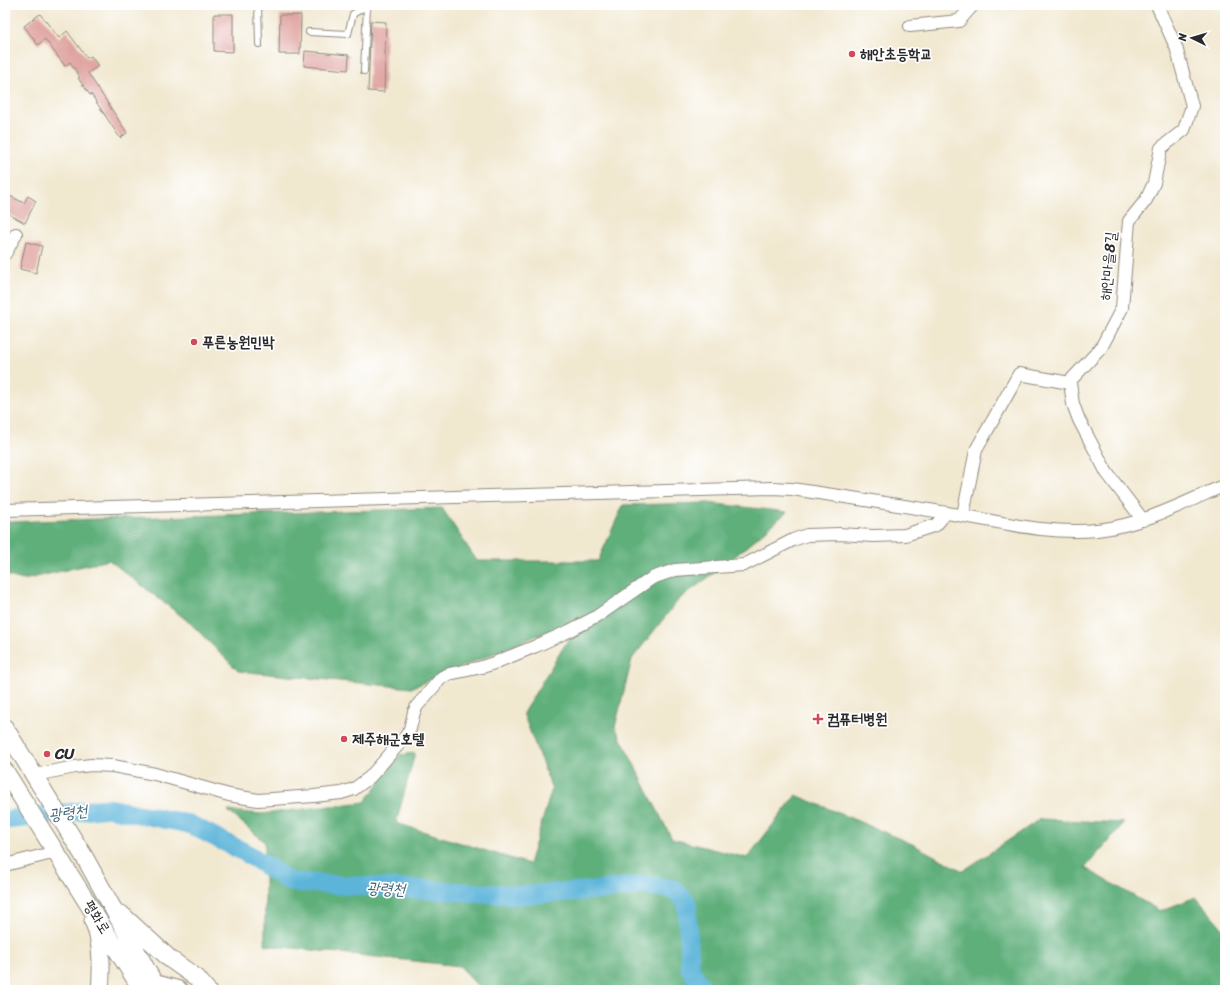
<svg xmlns="http://www.w3.org/2000/svg" width="1230" height="995" font-family="Sriracha,'Poor Story',sans-serif">
  <style>
    .forest { fill: #5eaf7a; stroke: #446d52 }
    .lines { fill: none; stroke-linecap: round; stroke-linejoin: round }
    .river { stroke: #5cb4d9; stroke-width: 19 }
    .building { fill: #dfa29f }
    .service-casing { stroke: #8e8a7e; stroke-width: 8 }
    .minor-casing { stroke: #8e8a7e; stroke-width: 14 }
    .secondary-casing { stroke: #8e8a7e; stroke-width: 19 }
    .service { stroke: #fff; stroke-width: 6 }
    .minor { stroke: #fff; stroke-width: 12 }
    .secondary { stroke: #fff; stroke-width: 17 }
    .poi-dot { fill: #d1495b; stroke: #fff; stroke-width: 1.5 }
    .labels { text-anchor: middle; stroke-width: 3.5; stroke-linejoin: round; paint-order: stroke }
    .poi-label { font-size: 15px; font-weight: bold; fill: #2b2b2b; stroke: #fff; text-anchor: start }
    .street-label { font-size: 15px; fill: #2b2b2b; stroke: #fff }
    .water-label { font-size: 16px; font-style: italic; fill: #3f6271; stroke: #fff }
  </style>
  <rect width="100%" height="100%" fill="#fff"/>
  <filter id="ink" filterUnits="userSpaceOnUse"><feTurbulence type="fractalNoise" baseFrequency=".025" numOctaves="2"/><feDisplacementMap in="SourceGraphic" scale="8" xChannelSelector="R" yChannelSelector="G"/><feConvolveMatrix kernelMatrix="1 2 1 2 8 2 1 2 1" color-interpolation-filters="sRGB"/></filter>
  <filter id="wash" filterUnits="userSpaceOnUse"><feTurbulence type="fractalNoise" baseFrequency=".012" numOctaves="4" result="noise"/><feDisplacementMap in="SourceGraphic" scale="16" xChannelSelector="R" yChannelSelector="G"/><feGaussianBlur stdDeviation="0.9" result="paint"/><feColorMatrix in="noise" values="0 0 0 0 0 0 0 0 0 0 0 0 0 0 0 0 0 1.4 0 .05"/><feComposite in="paint" operator="in"/></filter>
  <g filter="url(#wash)">
    <rect width="100%" height="100%" fill="#f1e8d0"/>
    <path class="forest" d="M 708,503 L 787,512 L 725,565 L 679,599 L 632,659 L 615,727 L 672,839 L 747,858 L 796,795 L 912,844 L 963,871 L 1040,819 L 1124,823 L 1085,868 L 1160,911 L 1196,897 L 1225,931 L 1225,990 L 481,990 L 460,966 L 265,945 L 265,842 L 228,811 L 261,814 L 365,802 L 400,755 L 415,753 L 396,823 L 529,864 L 552,789 L 523,713 L 582,617 L 411,688 L 238,671 L 189,622 L 109,560 L 23,580 L 5,575 L 5,522 L 442,508 L 477,561 L 598,561 L 623,505 Z"/>
    <g class="lines">
      <path class="river" d="M 5,820 L 108,808 L 189,824 L 248,854 L 290,882 L 519,895 L 600,890 L 643,885 L 674,889 L 687,903 L 690,968 L 703,990"/>
    </g>
    <g id="blocks">
      <path class="building" d="M 40,14 L 59,38 L 67,31 L 87,58 L 91,56 L 98,66 L 88,73 L 127,133 L 120,138 L 91,94 L 90,95 L 78,78 L 80,77 L 70,62 L 65,66 L 45,39 L 38,45 L 24,26 Z
        M 214,14 L 233,14 L 233,52 L 214,51 Z
        M 280,15 L 301,15 L 300,54 L 279,54 Z
        M 371,21 L 386,22 L 384,92 L 368,91 Z
        M 305,51 L 349,55 L 348,70 L 304,66 Z
        M 8,195 L 24,203 L 28,196 L 36,201 L 25,223 L 5,212 L 5,200 Z
        M 26,242 L 42,246 L 36,273 L 20,269 Z"/>
    </g>
  </g>
  <g filter="url(#ink)">
    <use href="#blocks" fill-opacity="0" stroke="#8e8a7e" stroke-width="1"/>
    <g class="lines">
      <defs>
        <path id="service" d="M 258,5 L 259,44
          M 309,32 L 348,34 L 353,14 L 368,5
          M 364,71 L 367,6"/>
        <path id="minor" d="M 910,26 L 959,21 L 973,5
          M 5,254 L 16,234
          M 1070,383 L 1071,380 L 1101,348 L 1122,308 L 1129,221 L 1146,200 L 1154,183 L 1161,148 L 1184,130 L 1192,106 L 1176,47 L 1157,5
          M 1070,383 L 1073,404 L 1079,420 L 1107,473 L 1143,520
          M 5,510 L 772,488 L 792,489 C 846,497 900,505 953,514 C 1001,522 1049,535 1097,530 C 1142,525 1184,503 1225,485
          M 963,515 L 976,450 L 1019,374 L 1070,383
          M 35,775 L 75,767 L 91,765 L 113,766 L 155,774 L 229,795 L 258,800 L 314,796 L 341,793 L 354,789 L 370,777 L 406,736 L 410,729 L 414,712 L 417,706 L 442,677 L 449,674 L 482,667 L 494,663 L 536,646 L 569,631 L 596,617 L 652,578 L 675,570 L 744,565 L 793,540 L 807,535 L 839,534 L 873,536 L 905,535 L 936,525 L 946,513
          M 5,865 L 56,852"/>
        <path id="secondary" d="M 5,728 L 85,858 L 158,990
          M 5,771 L 142,990
          M 121,914 L 170,959 L 197,978 L 207,990
          M 93,921 C 102,939 102,970 100,990
          M 153,983 L 179,990"/>
      </defs>
      <use href="#service" class="service-casing"/>
      <use href="#minor" class="minor-casing"/>
      <use href="#secondary" class="secondary-casing"/>
      <use href="#service" class="service"/>
      <use href="#minor" class="minor"/>
      <use href="#secondary" class="secondary"/>
    </g>
  </g>
  <g class="poi-dot">
    <circle cx="852" cy="54" r="4"/>
    <circle cx="194" cy="342" r="4"/>
    <path d="M816 713h4v4h4v4h-4v4h-4v-4h-4v-4h4z"/>
    <circle cx="344" cy="739" r="4"/>
    <circle cx="47" cy="754" r="4"/>
  </g>
  <g class="labels">
    <g class="poi-label">
      <text x="860" y="59">해안초등학교</text>
      <text x="202" y="347">푸른농원민박</text>
      <text x="827" y="724">컴퓨터병원</text>
      <text x="352" y="744">제주해군호텔</text>
      <text x="55" y="759">CU</text>
    </g>
    <g class="street-label">
      <text transform="translate(1108 266) rotate(-85)" y="5">해안마을8길</text>
      <text transform="translate(97 917) rotate(58)" y="5">평화로</text>
    </g>
    <g class="water-label">
      <text transform="translate(68 812) rotate(-7)" y="6">광령천</text>
      <text transform="translate(386 888) rotate(3)" y="6">광령천</text>
    </g>
  </g>
  <rect width="1230" height="995" fill="none" stroke="#fff" stroke-width="20"/>
  <g transform="translate(1192 38) rotate(275)" stroke="#ffffff" stroke-width="3" paint-order="stroke">
  <path d="M0-3L7 15L0 10L-7 15Z" fill="#2b2b2b"/>
  <text y="-6" font-size="11" font-weight="bold" text-anchor="middle" fill="#2b2b2b">N</text>
  </g>
</svg>
